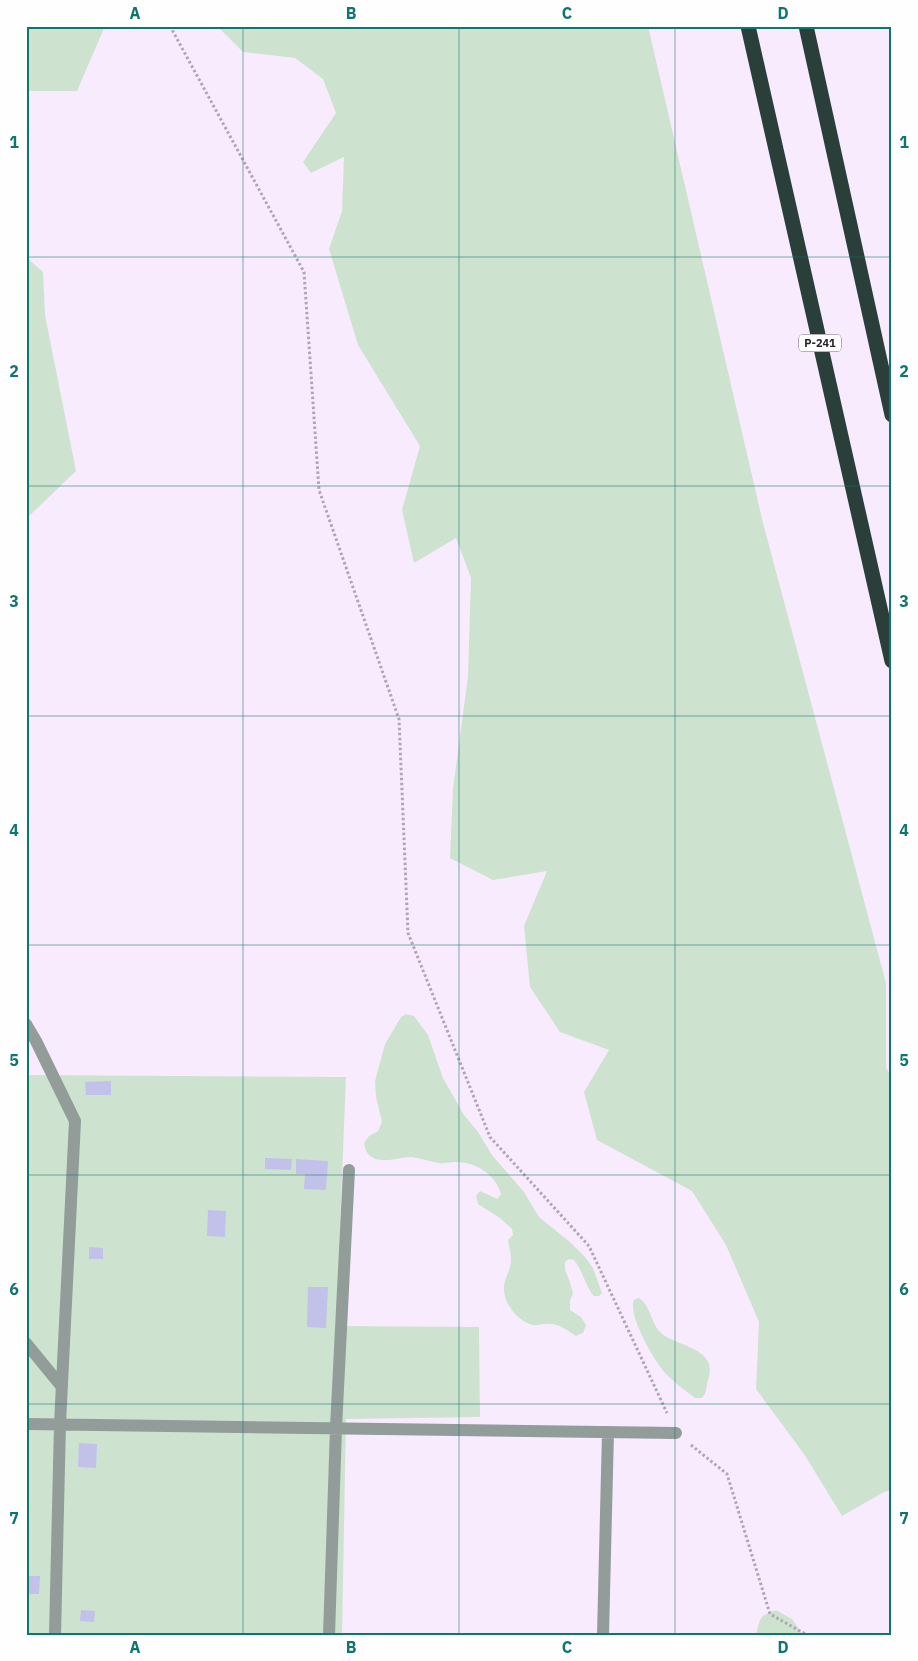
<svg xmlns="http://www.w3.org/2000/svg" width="918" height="1661" font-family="'IBM Plex Sans',sans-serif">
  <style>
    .green { fill: #cee3cf }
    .building { fill: #c1c1e9 }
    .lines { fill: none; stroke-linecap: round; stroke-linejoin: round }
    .path { stroke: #b0a5b4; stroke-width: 3; stroke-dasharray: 2.5 2.5; stroke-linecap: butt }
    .lane { stroke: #929c99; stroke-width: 12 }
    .highway { stroke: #2a3f39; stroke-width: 15 }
    .grid { fill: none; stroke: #0f766e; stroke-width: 1; stroke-opacity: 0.55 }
    .labels { text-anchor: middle; stroke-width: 4; stroke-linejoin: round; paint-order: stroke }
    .shield { fill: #fefefe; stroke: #69656a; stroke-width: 1 }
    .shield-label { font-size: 11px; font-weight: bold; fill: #29242a }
    .neatline { fill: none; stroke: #0f766e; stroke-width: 2 }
    .grid-label { font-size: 16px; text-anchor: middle; font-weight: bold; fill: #0f766e }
  </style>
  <rect width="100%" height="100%" fill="#f9ebfe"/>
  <path class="green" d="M 26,26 L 105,26 L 77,91 L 26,91 Z
    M 217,26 L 648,26 L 763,523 L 886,983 L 886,1068 L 892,1077 L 892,1490 L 884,1492 L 842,1516 L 804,1454 L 756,1389 L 759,1322 L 726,1245 L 692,1191 L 597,1140 L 584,1092 L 609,1050 L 560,1032 L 530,987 L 524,926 L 547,871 L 493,880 L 450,858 L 453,789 L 468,676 L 471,578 L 456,538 L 414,563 L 402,510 L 420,446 L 358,345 L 329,249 L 342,211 L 344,157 L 311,173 L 303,162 L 336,113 L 323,79 L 295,58 L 243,52 Z
    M 26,257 L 43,272 L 45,315 L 76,471 L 26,519 Z
    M 406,1014 L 414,1016 L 428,1035 L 443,1078 L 464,1115 L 478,1132 L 492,1155 L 524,1192 L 539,1217 L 571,1243 L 585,1257 L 593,1268 L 602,1293 L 599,1296 L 594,1296 C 585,1286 583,1271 574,1260 L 569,1259 L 565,1262 L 565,1270 L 570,1282 L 573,1293 L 570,1301 L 570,1310 L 581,1317 L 586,1325 L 583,1333 L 576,1336 C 567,1330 557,1322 545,1324 C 540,1324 538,1326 533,1325 C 517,1322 499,1299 505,1281 C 507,1274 511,1268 511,1259 C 511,1253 509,1247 508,1240 L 513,1235 L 512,1229 L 500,1218 L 478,1204 L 476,1196 L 480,1191 L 497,1199 L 501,1194 C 496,1174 474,1161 454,1162 C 449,1162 444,1164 439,1163 C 430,1162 421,1158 412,1157 C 396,1157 368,1170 364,1143 L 369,1136 L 378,1131 L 382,1122 L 376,1097 L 375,1081 L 385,1044 L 401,1017 Z
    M 26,1075 L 346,1077 L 336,1326 L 479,1327 L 480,1417 L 346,1419 L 342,1635 L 26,1635 Z
    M 638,1298 C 649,1301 651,1324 661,1333 C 677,1347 719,1347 708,1380 C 706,1387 707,1393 702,1398 L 695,1398 C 686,1391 676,1384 668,1376 C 656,1365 627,1315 634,1300 Z
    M 776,1610 L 792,1619 L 803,1635 L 756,1635 C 760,1618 759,1616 776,1610 Z"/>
  <path class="building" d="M 111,1081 L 111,1095 L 86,1095 L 85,1082 Z
    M 265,1158 L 292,1159 L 291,1170 L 265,1169 Z
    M 296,1159 L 328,1161 L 326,1190 L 304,1189 L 305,1174 L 296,1174 Z
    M 208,1210 L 226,1211 L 225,1237 L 207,1236 Z
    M 89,1247 L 103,1248 L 103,1259 L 89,1259 Z
    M 308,1287 L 328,1287 L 326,1328 L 307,1327 Z
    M 79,1443 L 97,1444 L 96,1468 L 78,1467 Z
    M 26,1576 L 40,1576 L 39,1594 L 26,1594 Z
    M 81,1610 L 95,1611 L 94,1622 L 80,1621 Z"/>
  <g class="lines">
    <path class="path" d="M 170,26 L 304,272 L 319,490 L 399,719 L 408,933 L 490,1137 L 589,1246 L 667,1413
      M 691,1445 L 727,1474 L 770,1614 L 807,1635"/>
    <path class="lane" d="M 26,1024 L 36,1041 L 75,1121 L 60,1424 L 55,1635
      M 26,1343 L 62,1387
      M 26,1424 L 676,1433
      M 329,1635 L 336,1428 L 349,1170
      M 603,1635 L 608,1432"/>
    <path class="highway" d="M 748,26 L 892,661
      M 806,26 L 892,415"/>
  </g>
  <path class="grid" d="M 243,26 L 243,1635M 459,26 L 459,1635M 675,26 L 675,1635M 26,257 L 892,257M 26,486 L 892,486M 26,716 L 892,716M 26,945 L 892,945M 26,1175 L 892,1175M 26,1404 L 892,1404"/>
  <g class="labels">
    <rect class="shield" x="799" y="334.5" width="42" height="17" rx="4"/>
    <g class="shield-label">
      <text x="820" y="347">Р-241</text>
    </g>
  </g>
  <rect width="918" height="1661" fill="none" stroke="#fefefe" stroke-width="55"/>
  <rect x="28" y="28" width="862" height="1606" class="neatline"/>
  <g class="grid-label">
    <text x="135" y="19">A</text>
    <text x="351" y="19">B</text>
    <text x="567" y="19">C</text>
    <text x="783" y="19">D</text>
    <text x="14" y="148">1</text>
    <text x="904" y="148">1</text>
    <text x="14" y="377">2</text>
    <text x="904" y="377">2</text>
    <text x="14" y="607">3</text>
    <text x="904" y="607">3</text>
    <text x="14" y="836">4</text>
    <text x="904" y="836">4</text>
    <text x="14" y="1066">5</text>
    <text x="904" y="1066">5</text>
    <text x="14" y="1295">6</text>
    <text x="904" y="1295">6</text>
    <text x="14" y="1524">7</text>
    <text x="904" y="1524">7</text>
    <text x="135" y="1653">A</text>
    <text x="351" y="1653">B</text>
    <text x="567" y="1653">C</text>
    <text x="783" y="1653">D</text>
  </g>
</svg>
